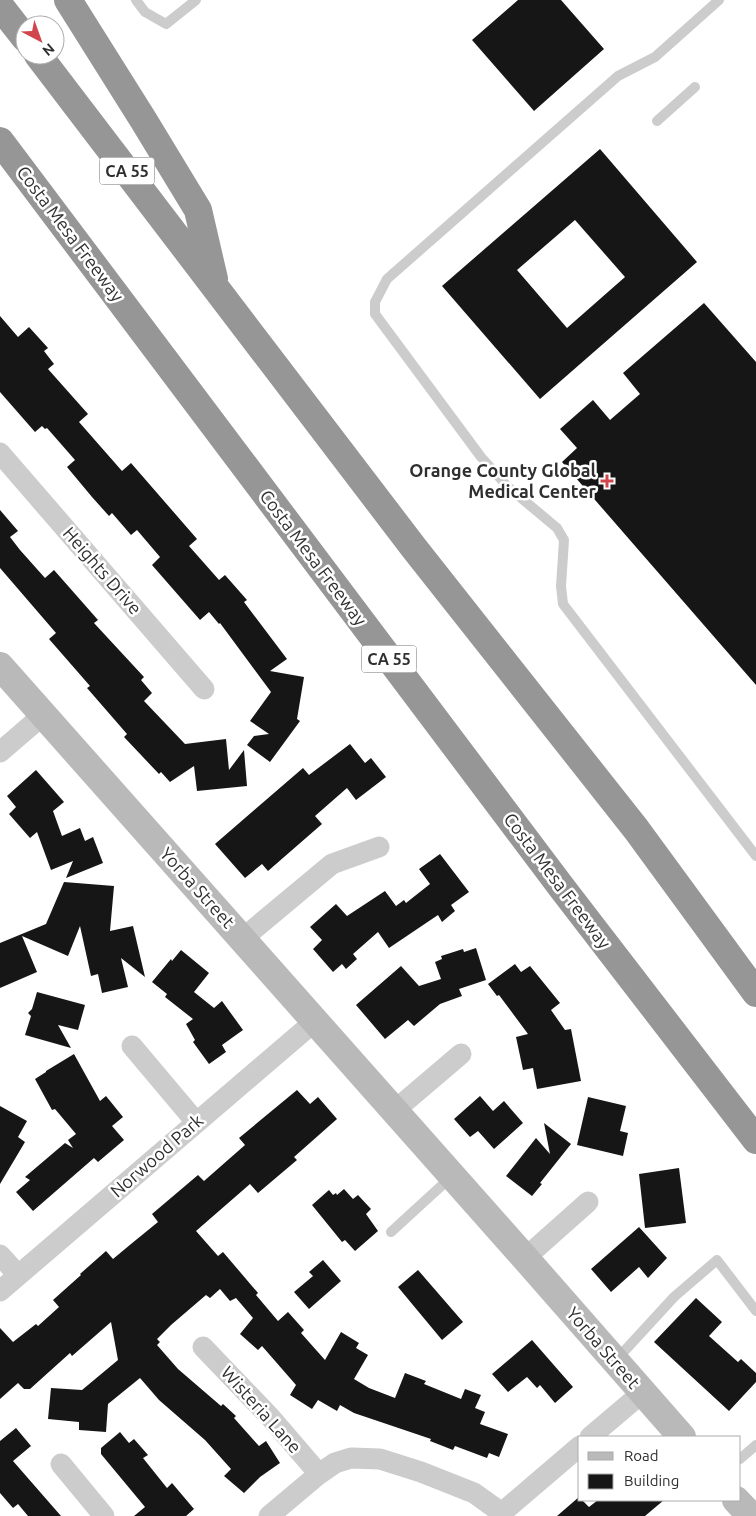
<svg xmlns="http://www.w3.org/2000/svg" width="756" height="1516" font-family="Ubuntu,sans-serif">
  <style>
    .building { fill: #161616; fill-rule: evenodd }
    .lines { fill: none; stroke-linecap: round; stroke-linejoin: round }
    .lane { stroke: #ccc; stroke-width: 10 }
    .street { stroke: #ccc; stroke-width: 21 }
    .secondary { stroke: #b9b9b9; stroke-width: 28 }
    .highway { stroke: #969696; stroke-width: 28 }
    .poi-dot { fill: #d1464c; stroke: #fff; stroke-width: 2 }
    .labels { text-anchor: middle; stroke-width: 5; stroke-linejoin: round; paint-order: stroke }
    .shield { fill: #fff; stroke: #6d6d6d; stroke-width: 1 }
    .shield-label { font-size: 16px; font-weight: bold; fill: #2f2f2f }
    .street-label { font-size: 18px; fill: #2f2f2f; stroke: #fff }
    .poi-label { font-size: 18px; font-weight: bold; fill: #2f2f2f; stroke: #fff; text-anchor: end }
  </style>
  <rect width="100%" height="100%" fill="#fff"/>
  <path class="building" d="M 518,0 L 561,0 L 604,49 L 534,111 L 472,40 Z
    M 600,149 L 697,262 L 540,399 L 442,286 ZM 575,220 L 625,277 L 567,328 L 517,270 Z
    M 704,303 L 756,362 L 756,685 L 562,462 L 577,448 L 560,429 L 593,400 L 610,420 L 640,394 L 623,373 Z
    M 0,316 L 18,337 L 29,327 L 48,348 L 44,351 L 54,364 L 48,369 L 88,414 L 79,422 L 122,471 L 131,463 L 197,539 L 189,546 L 219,580 L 225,575 L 247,600 L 244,602 L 287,659 L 270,671 L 304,677 L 297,719 L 300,721 L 270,762 L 247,745 L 254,736 L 269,734 L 250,721 L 271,692 L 220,623 L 219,624 L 209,612 L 200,620 L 152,565 L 160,557 L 137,530 L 131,535 L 112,513 L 109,516 L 92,497 L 67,467 L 75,460 L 47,428 L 45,429 L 42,426 L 35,432 L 0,392 Z
    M 0,510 L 18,531 L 10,537 L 20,550 L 45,578 L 54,570 L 98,620 L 94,623 L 144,677 L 141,680 L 152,693 L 144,701 L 185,744 L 226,739 L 229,770 L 244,750 L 247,786 L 197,791 L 194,766 L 170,782 L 161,772 L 159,774 L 124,737 L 127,734 L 87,688 L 90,686 L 49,639 L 56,633 L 0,568 Z
    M 350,744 L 365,763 L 371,758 L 386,777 L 356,800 L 347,788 L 315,816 L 322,824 L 268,871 L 262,864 L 245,878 L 215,844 L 303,768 L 309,775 Z
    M 36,770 L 64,802 L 53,811 L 62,836 L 80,828 L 85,841 L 93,837 L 103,863 L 66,878 L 73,861 L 51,870 L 37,832 L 30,838 L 9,814 L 16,807 L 7,796 Z
    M 440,854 L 469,892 L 451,905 L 455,911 L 442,922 L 438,915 L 389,948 L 378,932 L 353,954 L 357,959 L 346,969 L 342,964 L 333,972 L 313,949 L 322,940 L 310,927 L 336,904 L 347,916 L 385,891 L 396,906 L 404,900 L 406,903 L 430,884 L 419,869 Z
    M 64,882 L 114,886 L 110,931 L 133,926 L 145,977 L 121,958 L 128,987 L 102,993 L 98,974 L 91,976 L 80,926 L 68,956 L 22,936 L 37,972 L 0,988 L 0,943 L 46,924 Z
    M 476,948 L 486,980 L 459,989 L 462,996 L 440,1004 L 414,1026 L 408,1020 L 385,1039 L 356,1005 L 401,966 L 419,986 L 441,979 L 435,962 L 442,959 L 441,956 L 463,949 L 464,952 Z
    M 181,950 L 209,973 L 194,992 L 214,1008 L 222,1001 L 243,1030 L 222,1045 L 226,1052 L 209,1064 L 193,1042 L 195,1040 L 186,1024 L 193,1019 L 165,997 L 167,994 L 152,982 L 171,959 L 172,961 Z
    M 515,964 L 521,972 L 530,966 L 560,1003 L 551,1010 L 565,1030 L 571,1029 L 581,1081 L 537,1089 L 533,1068 L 523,1070 L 516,1037 L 528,1034 L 499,995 L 497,996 L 488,984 Z
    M 37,992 L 85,1005 L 78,1030 L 58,1025 L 71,1048 L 25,1035 L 31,1016 L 28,1013 L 32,1009 Z
    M 74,1054 L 100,1101 L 106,1096 L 123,1117 L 112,1126 L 124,1140 L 98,1162 L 94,1158 L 33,1211 L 16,1192 L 30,1180 L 25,1177 L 65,1143 L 73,1148 L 68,1140 L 76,1134 L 55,1109 L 52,1110 L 35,1079 L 46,1072 L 46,1071 Z
    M 297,1090 L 310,1104 L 318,1097 L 337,1119 L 294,1157 L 297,1160 L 258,1193 L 250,1184 L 196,1231 L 218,1256 L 223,1252 L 258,1293 L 256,1295 L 278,1321 L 288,1312 L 304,1330 L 301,1333 L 325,1360 L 341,1332 L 359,1343 L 356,1348 L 368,1355 L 354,1379 L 369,1388 L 395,1398 L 405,1373 L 426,1381 L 424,1384 L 461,1399 L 465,1389 L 481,1395 L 475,1408 L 485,1412 L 480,1424 L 508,1434 L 499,1457 L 489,1453 L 487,1458 L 455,1446 L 453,1450 L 430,1441 L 431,1439 L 354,1413 L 340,1405 L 337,1411 L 318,1400 L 312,1409 L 290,1395 L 296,1385 L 262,1346 L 258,1350 L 240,1334 L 253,1318 L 236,1298 L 230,1301 L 220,1289 L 210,1298 L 206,1295 L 171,1325 L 157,1339 L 160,1342 L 157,1345 L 178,1369 L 221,1406 L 223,1404 L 236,1416 L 234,1418 L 259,1446 L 266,1441 L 280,1463 L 260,1477 L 244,1493 L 224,1476 L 231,1469 L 205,1440 L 159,1400 L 140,1378 L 108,1404 L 106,1432 L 79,1430 L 79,1422 L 48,1419 L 51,1388 L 82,1390 L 118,1360 L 111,1322 L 72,1356 L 70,1353 L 30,1389 L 24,1389 L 18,1383 L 0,1399 L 0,1328 L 13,1342 L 36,1324 L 38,1326 L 59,1307 L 53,1300 L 81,1275 L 80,1274 L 106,1251 L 113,1259 L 131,1244 L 158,1222 L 152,1214 L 198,1175 L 204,1181 L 245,1145 L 239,1138 Z
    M 480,1096 L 493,1111 L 504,1101 L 523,1123 L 494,1149 L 478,1131 L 470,1137 L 454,1119 Z
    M 588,1097 L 626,1106 L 620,1131 L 628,1133 L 623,1156 L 577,1145 Z
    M 0,1106 L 27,1121 L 18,1137 L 25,1142 L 0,1184 Z
    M 544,1123 L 571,1144 L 540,1183 L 542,1184 L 532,1196 L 506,1176 L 536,1138 L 550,1154 Z
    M 679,1168 L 686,1223 L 645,1228 L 639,1174 Z
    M 344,1189 L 353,1199 L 358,1195 L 371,1209 L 366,1214 L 378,1231 L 355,1251 L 345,1240 L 342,1242 L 312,1205 L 329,1190 L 333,1195 L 336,1193 L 337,1195 Z
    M 639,1227 L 667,1258 L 648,1278 L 639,1267 L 611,1292 L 591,1269 Z
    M 323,1260 L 341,1281 L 309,1309 L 294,1292 L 313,1276 L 309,1272 Z
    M 418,1270 L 463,1322 L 442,1340 L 398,1287 Z
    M 696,1298 L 722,1322 L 709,1336 L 738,1362 L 741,1359 L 756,1373 L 756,1382 L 729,1411 L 654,1342 Z
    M 532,1340 L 573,1387 L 555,1403 L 540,1385 L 537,1388 L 527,1377 L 508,1392 L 492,1374 Z
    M 16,1428 L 31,1446 L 13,1461 L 61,1516 L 28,1516 L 18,1504 L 13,1508 L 0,1493 L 0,1441 Z
    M 120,1432 L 129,1443 L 134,1439 L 148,1455 L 143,1458 L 167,1488 L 172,1483 L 194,1509 L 186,1516 L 134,1516 L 145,1507 L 101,1454 L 101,1448 Z
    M 579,1497 L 580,1500 L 582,1500 L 589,1507 L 598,1500 L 664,1500 L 645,1516 L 557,1516 Z"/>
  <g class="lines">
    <path class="lane" d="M 136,0 L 145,12 L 166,24 L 196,0
      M 719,0 L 655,57 L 618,76 L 387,279 L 375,302 L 375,314 L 481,457 L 508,487 L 557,528 L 564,540 L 561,586 L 563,604 L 756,856
      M 657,121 L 695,87
      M 391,1232 L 451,1177
      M 617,1359 L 674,1297 L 717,1260 L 756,1311
      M 740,1459 L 756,1445"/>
    <path class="street" d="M 0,453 L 204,689
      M 0,752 L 43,715
      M 242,939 L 332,864 L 379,847
      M 132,1046 L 196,1122
      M 394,1111 L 461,1054
      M 0,1255 L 18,1275
      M 525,1258 L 588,1202
      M 0,1291 L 314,1022
      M 203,1347 L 271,1418 L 319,1474
      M 590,1437 L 642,1393
      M 61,1464 L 104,1516
      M 269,1516 L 319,1474 L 335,1463 L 351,1458 L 380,1459 L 421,1472 L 474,1493 L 502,1513
      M 498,1516 L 580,1446"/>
    <path class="secondary" d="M 0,666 L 525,1258 L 682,1437
      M 736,1500 L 751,1516"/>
    <path class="highway" d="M 68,0 L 144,121 L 198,210 L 214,279
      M 0,6 L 25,38
      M 38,55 L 414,548 L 636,829 L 756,993
      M 0,141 L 562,888 L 756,1140"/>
  </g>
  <path class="poi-dot" d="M604.5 473.5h5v5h5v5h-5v5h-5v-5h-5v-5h5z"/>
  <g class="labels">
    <g class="shield">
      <rect x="99.5" y="157.5" width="55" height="27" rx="4"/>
      <rect x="361.5" y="645.5" width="55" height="27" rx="4"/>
    </g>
    <g class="shield-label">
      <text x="127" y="177">CA 55</text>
      <text x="389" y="665">CA 55</text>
    </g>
    <g class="street-label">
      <text transform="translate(70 234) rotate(53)" y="6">Costa Mesa Freeway</text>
      <text transform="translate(313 558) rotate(53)" y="6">Costa Mesa Freeway</text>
      <text transform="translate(102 571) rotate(49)" y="6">Heights Drive</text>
      <text transform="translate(557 881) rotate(53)" y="6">Costa Mesa Freeway</text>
      <text transform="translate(197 888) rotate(48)" y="6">Yorba Street</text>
      <text transform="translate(157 1156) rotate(-41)" y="6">Norwood Park</text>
      <text transform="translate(603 1348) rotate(49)" y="6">Yorba Street</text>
      <text transform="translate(261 1410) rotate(48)" y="6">Wisteria Lane</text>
    </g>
    <g class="poi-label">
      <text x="596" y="477">Orange County Global<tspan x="596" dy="21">Medical Center</tspan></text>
    </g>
  </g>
  <rect x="578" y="1436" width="162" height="65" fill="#ffffff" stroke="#acacac"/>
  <rect x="588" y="1452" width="25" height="8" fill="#b9b9b9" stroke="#acacac"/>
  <text x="624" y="1461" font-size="15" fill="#2f2f2f">Road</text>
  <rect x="588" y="1474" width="25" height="15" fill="#161616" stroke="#acacac"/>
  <text x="624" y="1486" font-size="15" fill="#2f2f2f">Building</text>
  <g transform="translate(40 40) rotate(139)"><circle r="24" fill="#ffffff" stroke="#acacac"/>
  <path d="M0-4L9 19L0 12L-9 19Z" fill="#d1464c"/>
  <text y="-8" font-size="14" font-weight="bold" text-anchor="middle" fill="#2f2f2f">N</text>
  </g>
</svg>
